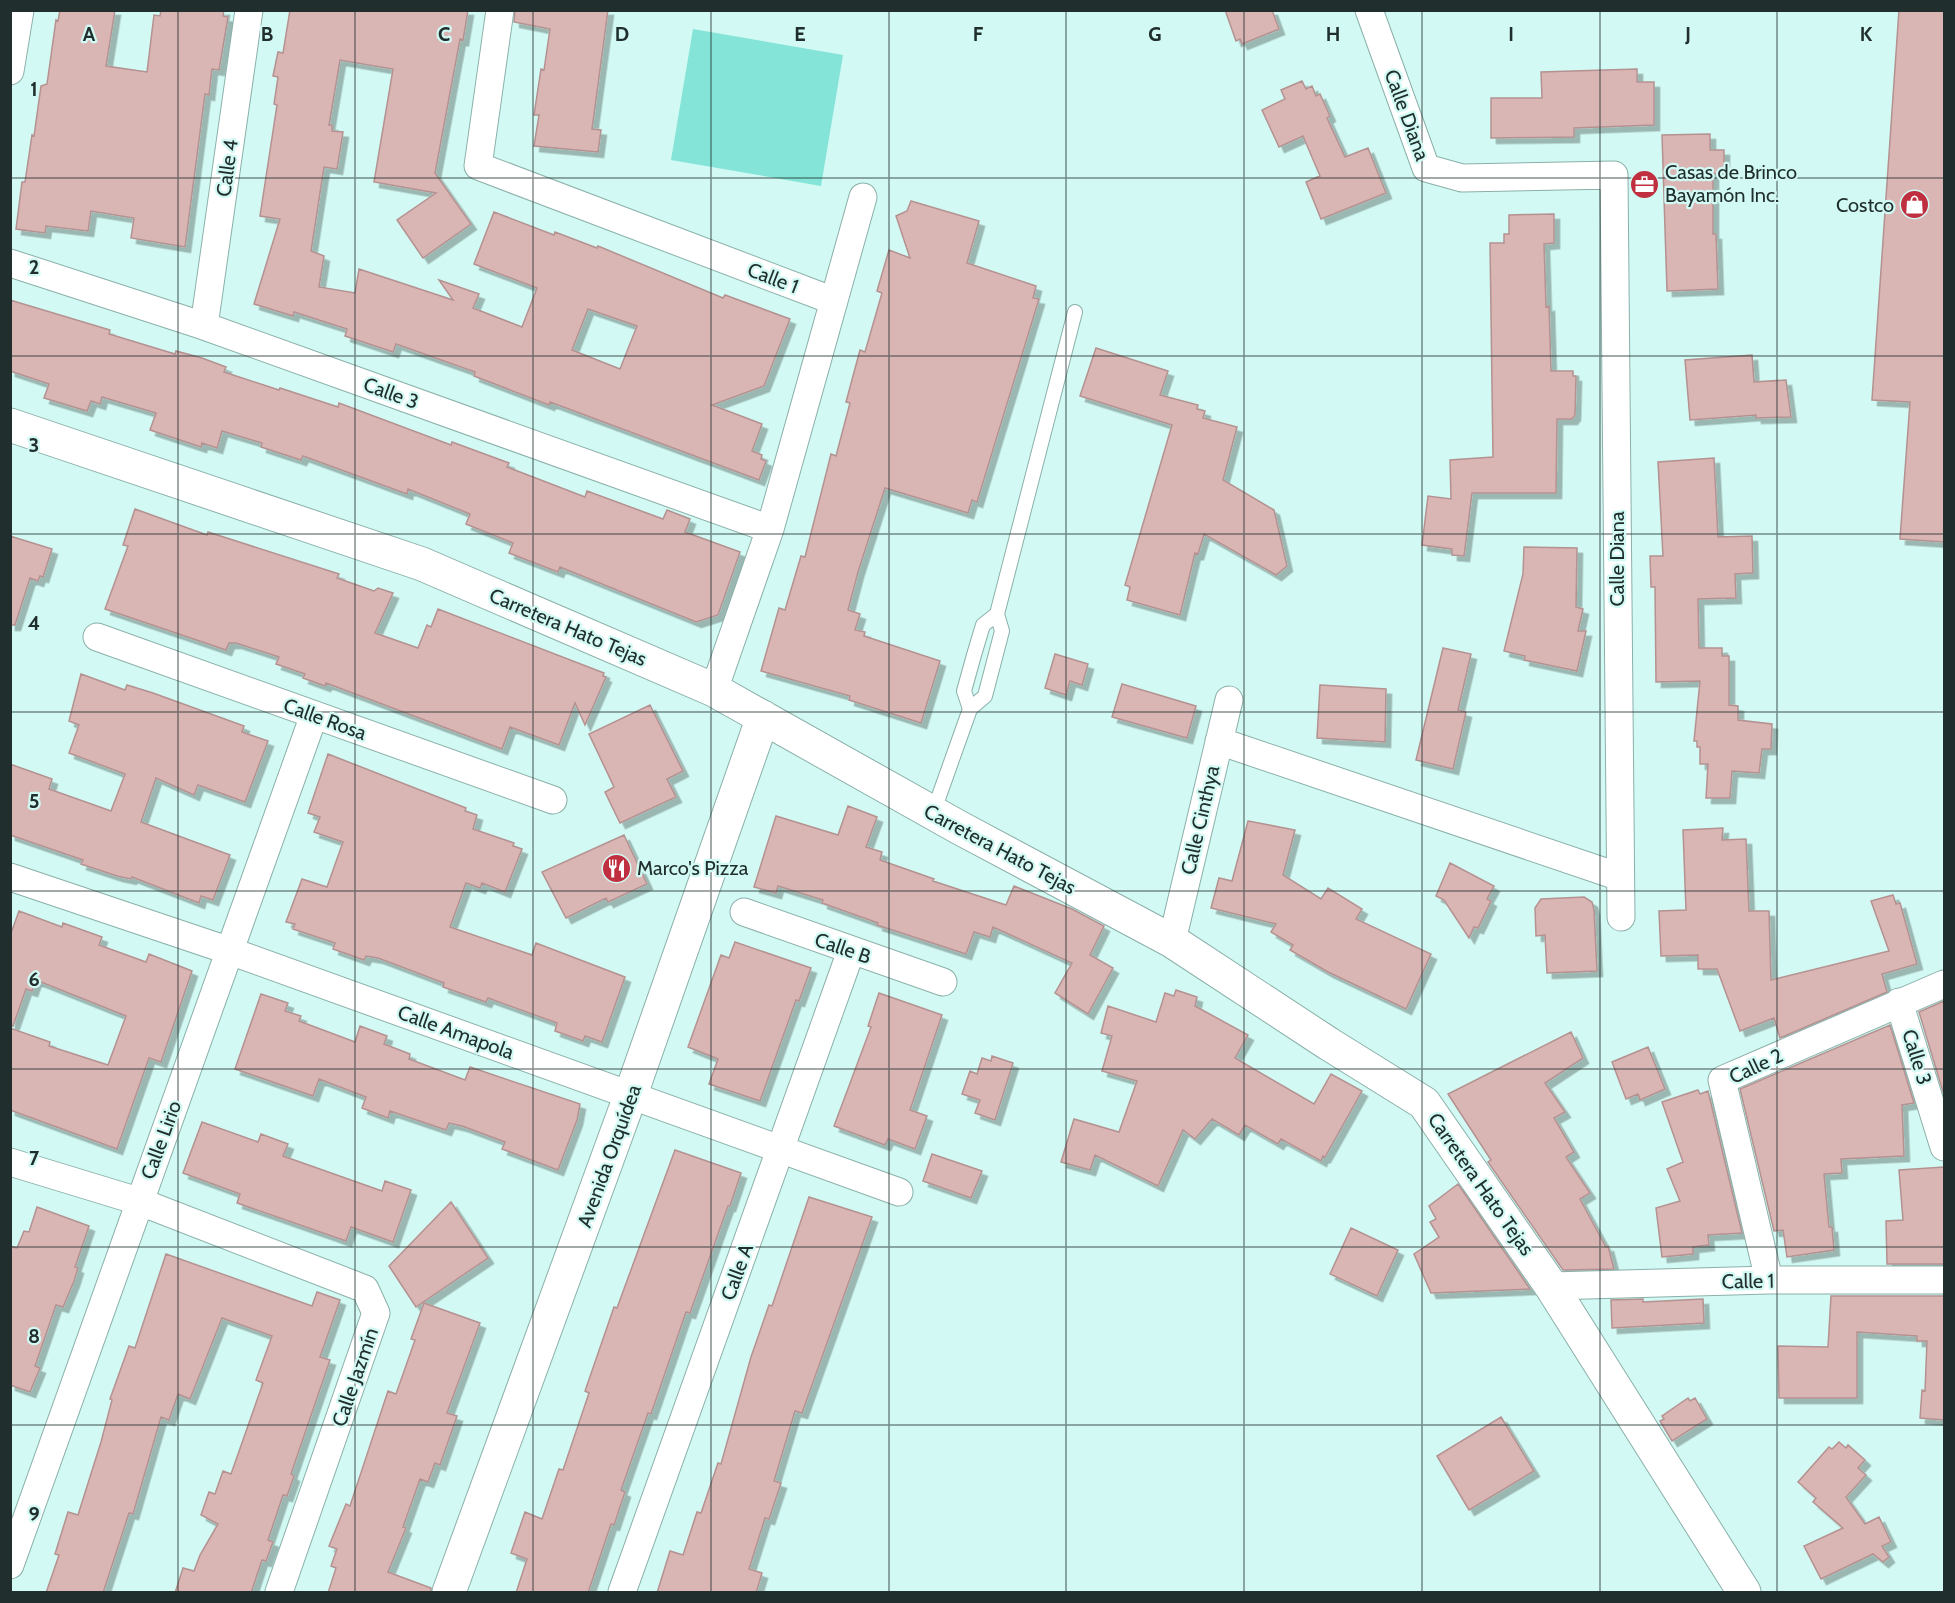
<svg xmlns="http://www.w3.org/2000/svg" width="1955" height="1603" font-family="Cabin,sans-serif">
  <style>
    .green { fill: #84e4d7 }
    .building { fill: #d9b5b4; stroke: #b49291; stroke-width: 1.5; fill-rule: evenodd; filter: url(#shadow) }
    .lines { fill: none; stroke-linecap: round; stroke-linejoin: round }
    .lane-casing { stroke: #8bb0aa; stroke-width: 16 }
    .street-casing { stroke: #8bb0aa; stroke-width: 29 }
    .secondary-casing { stroke: #8bb0aa; stroke-width: 35 }
    .lane { stroke: #fff; stroke-width: 14 }
    .street { stroke: #fff; stroke-width: 27 }
    .secondary { stroke: #fff; stroke-width: 33 }
    .grid { fill: none; stroke: #202f2d; stroke-width: 1.5; stroke-opacity: 0.55 }
    .labels { text-anchor: middle; stroke-width: 4.5; stroke-linejoin: round; paint-order: stroke }
    .street-label { font-size: 20px; fill: #202f2d; stroke: #d2f9f3 }
    .poi-label { font-size: 20px; fill: #202f2d; stroke: #d2f9f3; text-anchor: start }
    .grid-label { font-size: 20px; text-anchor: middle; font-weight: bold; fill: #202f2d; stroke: #d2f9f3; stroke-width: 4.5; stroke-linejoin: round; paint-order: stroke }
  </style>
  <defs>
    <filter id="shadow"><feDropShadow dx="5.5" dy="5.5" stdDeviation="0" flood-color="#0004"/></filter>
  </defs>
  <rect width="100%" height="100%" fill="#d2f9f3"/>
  <path class="green" d="M 693,29 L 843,55 L 821,186 L 671,160 Z"/>
  <path class="building" d="M 60,10 L 115,10 L 106,66 L 147,72 L 154,15 L 160,16 L 161,10 L 224,10 L 223,16 L 228,17 L 219,70 L 212,69 L 209,95 L 205,94 L 185,247 L 131,238 L 134,218 L 91,211 L 88,231 L 46,226 L 45,233 L 16,229 L 22,182 L 25,182 L 32,135 L 34,136 L 41,86 L 47,84 L 56,20 L 58,21 Z
    M 290,10 L 468,10 L 463,40 L 460,39 L 435,173 L 471,224 L 423,258 L 397,220 L 436,193 L 374,182 L 393,69 L 340,60 L 329,125 L 332,125 L 332,131 L 343,132 L 337,169 L 324,167 L 311,251 L 324,256 L 319,287 L 355,293 L 359,269 L 453,300 L 439,280 L 479,294 L 473,308 L 522,327 L 537,288 L 474,264 L 494,212 L 554,235 L 555,232 L 597,248 L 598,246 L 723,298 L 725,295 L 790,319 L 764,386 L 712,405 L 762,424 L 752,451 L 762,455 L 761,459 L 766,461 L 759,480 L 550,402 L 549,405 L 474,376 L 475,372 L 396,344 L 393,352 L 345,336 L 347,329 L 294,312 L 293,316 L 254,304 L 280,219 L 260,216 L 277,105 L 274,104 L 278,77 L 273,76 L 278,52 L 283,53 ZM 588,309 L 637,326 L 620,369 L 572,350 Z
    M 515,10 L 608,10 L 592,129 L 601,130 L 598,152 L 534,146 L 539,115 L 534,115 L 541,69 L 544,70 L 550,29 L 514,22 Z
    M 1225,10 L 1272,10 L 1279,29 L 1242,44 L 1240,39 L 1236,41 Z
    M 1899,10 L 1944,10 L 1944,542 L 1900,539 L 1910,402 L 1872,400 Z
    M 1637,69 L 1637,82 L 1654,82 L 1654,125 L 1574,128 L 1574,137 L 1491,138 L 1491,98 L 1542,98 L 1541,72 Z
    M 1302,81 L 1306,89 L 1312,86 L 1316,96 L 1320,94 L 1330,116 L 1327,118 L 1345,157 L 1368,148 L 1386,193 L 1321,219 L 1306,182 L 1320,176 L 1303,136 L 1279,147 L 1262,110 L 1285,99 L 1281,90 Z
    M 1710,134 L 1710,150 L 1724,150 L 1724,173 L 1713,174 L 1713,234 L 1716,234 L 1718,289 L 1667,291 L 1662,135 Z
    M 911,201 L 979,221 L 967,263 L 1036,286 L 1033,298 L 1039,299 L 977,502 L 972,500 L 968,513 L 885,488 L 858,572 L 848,610 L 860,614 L 855,630 L 865,632 L 864,636 L 940,661 L 921,723 L 849,700 L 850,696 L 761,671 L 779,608 L 785,610 L 801,556 L 805,557 L 831,454 L 836,456 L 850,403 L 846,402 L 860,350 L 865,352 L 882,293 L 877,291 L 889,250 L 910,258 L 896,216 L 907,211 Z
    M 1554,214 L 1554,243 L 1544,244 L 1546,307 L 1549,306 L 1551,371 L 1573,371 L 1573,376 L 1576,376 L 1575,415 L 1572,419 L 1557,419 L 1556,493 L 1472,493 L 1464,556 L 1452,555 L 1452,549 L 1422,545 L 1428,496 L 1451,499 L 1450,460 L 1493,457 L 1490,243 L 1504,243 L 1504,234 L 1509,234 L 1509,215 Z
    M 10,300 L 110,330 L 109,334 L 175,354 L 176,351 L 202,358 L 226,367 L 224,372 L 279,390 L 280,388 L 338,407 L 339,403 L 451,445 L 452,442 L 509,463 L 507,467 L 585,497 L 587,491 L 663,519 L 667,510 L 690,519 L 685,532 L 740,552 L 718,615 L 696,622 L 560,567 L 558,572 L 509,553 L 513,543 L 466,524 L 470,514 L 408,489 L 407,494 L 303,456 L 301,460 L 261,447 L 262,443 L 222,431 L 217,448 L 202,443 L 201,447 L 150,430 L 156,413 L 102,397 L 100,404 L 91,401 L 87,411 L 44,398 L 49,384 L 10,371 Z
    M 1096,348 L 1168,371 L 1160,395 L 1198,405 L 1197,409 L 1205,411 L 1203,418 L 1237,427 L 1223,480 L 1274,510 L 1287,566 L 1276,575 L 1204,534 L 1198,554 L 1195,553 L 1180,615 L 1127,600 L 1130,587 L 1125,585 L 1172,425 L 1080,396 Z
    M 1752,355 L 1754,382 L 1786,380 L 1791,417 L 1756,418 L 1756,415 L 1690,420 L 1685,360 Z
    M 1714,458 L 1718,537 L 1752,536 L 1753,573 L 1735,574 L 1736,598 L 1698,599 L 1699,648 L 1722,648 L 1722,656 L 1729,656 L 1729,705 L 1738,706 L 1738,720 L 1772,724 L 1771,749 L 1762,749 L 1759,773 L 1732,771 L 1730,798 L 1706,798 L 1708,764 L 1700,764 L 1700,747 L 1697,747 L 1697,741 L 1694,741 L 1700,681 L 1656,682 L 1655,587 L 1651,587 L 1650,556 L 1663,556 L 1658,462 Z
    M 135,509 L 207,535 L 208,532 L 339,574 L 337,578 L 374,591 L 378,588 L 393,593 L 375,633 L 418,648 L 427,625 L 431,627 L 438,609 L 604,673 L 603,676 L 606,677 L 585,725 L 575,703 L 559,745 L 510,727 L 502,749 L 326,683 L 325,686 L 303,678 L 305,674 L 276,664 L 279,657 L 236,643 L 229,643 L 226,650 L 105,609 L 128,546 L 123,545 Z
    M 10,536 L 52,549 L 43,577 L 40,576 L 38,581 L 30,578 L 15,625 L 10,625 Z
    M 1524,547 L 1577,548 L 1576,607 L 1583,609 L 1578,631 L 1586,631 L 1577,671 L 1524,660 L 1525,656 L 1504,651 L 1523,574 Z
    M 1443,648 L 1471,654 L 1458,710 L 1466,712 L 1453,769 L 1416,760 Z
    M 1055,654 L 1088,664 L 1082,685 L 1070,681 L 1066,695 L 1045,688 Z
    M 81,674 L 125,690 L 127,685 L 153,693 L 244,726 L 242,732 L 268,741 L 245,802 L 198,785 L 194,795 L 156,778 L 141,822 L 230,855 L 213,900 L 201,896 L 199,903 L 132,877 L 131,879 L 117,876 L 81,864 L 83,860 L 10,835 L 10,764 L 52,779 L 49,789 L 111,811 L 125,774 L 69,753 L 79,725 L 69,721 Z
    M 1122,684 L 1196,706 L 1187,738 L 1112,717 Z
    M 1320,685 L 1386,689 L 1385,742 L 1317,738 Z
    M 650,705 L 683,771 L 667,779 L 676,797 L 620,823 L 605,792 L 614,787 L 589,734 Z
    M 328,754 L 466,808 L 465,811 L 477,815 L 473,829 L 514,843 L 513,846 L 522,849 L 505,892 L 482,883 L 480,888 L 466,883 L 450,927 L 532,955 L 536,943 L 625,977 L 602,1042 L 585,1036 L 583,1041 L 555,1031 L 557,1023 L 488,998 L 486,1002 L 443,987 L 444,983 L 378,958 L 366,956 L 364,960 L 333,949 L 335,943 L 293,929 L 295,924 L 286,922 L 302,879 L 327,887 L 343,842 L 314,832 L 320,817 L 308,813 Z
    M 848,806 L 877,817 L 866,847 L 882,852 L 880,860 L 934,879 L 933,881 L 1006,905 L 1014,886 L 1072,909 L 1104,926 L 1090,955 L 1113,968 L 1088,1014 L 1055,993 L 1072,963 L 993,927 L 990,937 L 974,932 L 966,954 L 877,925 L 878,923 L 822,903 L 823,900 L 778,886 L 776,893 L 754,887 L 776,816 L 838,835 Z
    M 1248,821 L 1295,830 L 1283,875 L 1321,899 L 1328,888 L 1362,909 L 1356,919 L 1431,954 L 1406,1009 L 1328,972 L 1290,950 L 1293,945 L 1271,932 L 1276,924 L 1211,908 L 1219,878 L 1232,881 Z
    M 1723,828 L 1722,840 L 1746,839 L 1749,911 L 1769,911 L 1771,980 L 1889,951 L 1871,901 L 1893,895 L 1896,904 L 1900,903 L 1917,964 L 1882,974 L 1887,992 L 1780,1038 L 1774,1018 L 1740,1031 L 1717,969 L 1698,969 L 1698,955 L 1661,956 L 1659,911 L 1686,910 L 1683,830 Z
    M 624,835 L 647,884 L 608,902 L 606,898 L 566,918 L 542,872 Z
    M 1450,863 L 1494,886 L 1487,899 L 1491,901 L 1478,928 L 1474,927 L 1469,938 L 1444,900 L 1436,896 Z
    M 1584,897 L 1592,902 L 1594,910 L 1597,971 L 1547,973 L 1545,935 L 1536,936 L 1535,908 L 1541,899 Z
    M 19,911 L 62,927 L 63,923 L 102,937 L 99,945 L 146,962 L 149,954 L 192,971 L 161,1062 L 149,1058 L 117,1149 L 10,1110 L 10,1028 L 50,1042 L 49,1046 L 108,1065 L 126,1016 L 36,980 L 32,991 L 26,989 L 13,1026 L 10,1026 L 10,936 Z
    M 735,942 L 811,968 L 799,1001 L 796,1000 L 760,1101 L 709,1084 L 718,1059 L 688,1047 L 721,955 L 729,958 Z
    M 1176,990 L 1197,997 L 1195,1006 L 1248,1035 L 1235,1058 L 1314,1104 L 1331,1074 L 1362,1091 L 1325,1157 L 1323,1156 L 1321,1161 L 1281,1139 L 1278,1144 L 1245,1125 L 1239,1135 L 1212,1119 L 1195,1139 L 1183,1130 L 1158,1186 L 1095,1155 L 1090,1170 L 1061,1162 L 1074,1119 L 1119,1132 L 1137,1081 L 1102,1071 L 1112,1036 L 1101,1033 L 1108,1006 L 1156,1022 L 1165,993 L 1174,996 Z
    M 879,993 L 942,1015 L 910,1110 L 927,1116 L 915,1149 L 888,1139 L 885,1145 L 834,1126 L 871,1027 L 868,1026 Z
    M 261,994 L 288,1003 L 285,1011 L 301,1016 L 299,1021 L 355,1042 L 360,1026 L 387,1036 L 384,1044 L 410,1054 L 409,1059 L 465,1080 L 470,1067 L 580,1104 L 577,1120 L 558,1170 L 502,1149 L 505,1142 L 462,1126 L 449,1123 L 446,1130 L 390,1111 L 388,1118 L 362,1108 L 366,1097 L 319,1079 L 313,1096 L 235,1069 Z
    M 1944,1001 L 1944,1095 L 1919,1012 Z
    M 1890,1025 L 1914,1103 L 1902,1105 L 1904,1156 L 1841,1159 L 1842,1173 L 1824,1174 L 1829,1227 L 1832,1227 L 1834,1250 L 1787,1257 L 1783,1230 L 1774,1231 L 1740,1089 Z
    M 1571,1032 L 1583,1058 L 1545,1083 L 1565,1112 L 1554,1118 L 1574,1152 L 1566,1157 L 1590,1193 L 1580,1199 L 1606,1247 L 1608,1246 L 1614,1269 L 1563,1270 L 1488,1162 L 1491,1160 L 1448,1094 Z
    M 1648,1047 L 1665,1089 L 1640,1100 L 1638,1094 L 1626,1099 L 1612,1062 Z
    M 992,1056 L 1013,1063 L 995,1120 L 975,1113 L 980,1100 L 962,1094 L 970,1071 L 977,1074 L 982,1058 L 991,1061 Z
    M 1698,1090 L 1700,1094 L 1708,1091 L 1742,1233 L 1708,1235 L 1709,1245 L 1693,1247 L 1693,1254 L 1662,1257 L 1656,1208 L 1680,1201 L 1667,1169 L 1683,1162 L 1662,1102 Z
    M 202,1122 L 258,1142 L 261,1134 L 288,1144 L 283,1156 L 382,1191 L 385,1181 L 411,1190 L 393,1242 L 351,1227 L 346,1241 L 237,1203 L 240,1194 L 183,1173 Z
    M 675,1150 L 741,1173 L 730,1206 L 728,1206 L 690,1313 L 686,1312 L 651,1414 L 648,1413 L 621,1490 L 625,1492 L 614,1525 L 611,1524 L 588,1593 L 516,1593 L 527,1559 L 511,1553 L 525,1512 L 542,1519 L 559,1469 L 563,1470 L 589,1393 L 585,1391 L 614,1307 L 617,1308 Z
    M 932,1154 L 982,1171 L 971,1198 L 923,1181 Z
    M 1944,1167 L 1944,1264 L 1887,1264 L 1886,1221 L 1903,1220 L 1899,1170 Z
    M 1458,1184 L 1530,1289 L 1431,1293 L 1414,1254 L 1439,1237 L 1430,1222 L 1436,1219 L 1429,1206 Z
    M 809,1197 L 872,1217 L 802,1413 L 795,1411 L 774,1481 L 781,1483 L 769,1519 L 765,1518 L 749,1569 L 762,1573 L 756,1593 L 657,1593 L 670,1551 L 683,1555 L 697,1512 L 701,1513 L 718,1463 L 721,1464 L 751,1357 L 769,1305 L 772,1306 Z
    M 451,1202 L 488,1258 L 416,1307 L 389,1266 Z
    M 37,1207 L 89,1226 L 75,1267 L 78,1268 L 74,1281 L 63,1307 L 56,1305 L 35,1366 L 40,1368 L 30,1392 L 10,1385 L 10,1246 L 17,1248 L 24,1231 L 29,1232 Z
    M 1351,1228 L 1398,1250 L 1377,1296 L 1330,1274 Z
    M 166,1254 L 312,1306 L 317,1292 L 340,1300 L 320,1357 L 330,1360 L 291,1474 L 294,1476 L 287,1496 L 283,1495 L 268,1540 L 273,1542 L 266,1561 L 262,1560 L 251,1593 L 175,1593 L 183,1568 L 194,1571 L 200,1555 L 218,1524 L 201,1515 L 209,1492 L 215,1494 L 223,1471 L 231,1474 L 263,1383 L 256,1380 L 272,1336 L 222,1318 L 190,1399 L 178,1394 L 169,1420 L 161,1417 L 133,1514 L 129,1513 L 103,1593 L 46,1593 L 59,1555 L 55,1554 L 68,1512 L 78,1515 L 101,1442 L 112,1400 L 110,1399 L 129,1346 L 135,1348 Z
    M 1831,1296 L 1944,1296 L 1944,1420 L 1920,1418 L 1922,1390 L 1925,1391 L 1927,1341 L 1917,1341 L 1917,1336 L 1857,1332 L 1857,1398 L 1779,1398 L 1778,1346 L 1828,1347 Z
    M 1643,1299 L 1643,1302 L 1703,1299 L 1704,1323 L 1612,1328 L 1611,1300 Z
    M 424,1303 L 480,1323 L 447,1413 L 457,1416 L 440,1465 L 435,1463 L 428,1482 L 420,1479 L 403,1527 L 406,1528 L 388,1572 L 431,1588 L 431,1593 L 328,1593 L 336,1568 L 331,1566 L 337,1549 L 329,1546 L 346,1504 L 350,1506 L 388,1391 L 396,1394 L 415,1340 L 411,1339 Z
    M 1688,1398 L 1690,1401 L 1695,1398 L 1707,1419 L 1672,1441 L 1660,1421 L 1664,1419 L 1662,1416 Z
    M 1501,1417 L 1534,1471 L 1469,1510 L 1437,1456 Z
    M 1839,1442 L 1846,1448 L 1848,1445 L 1865,1460 L 1858,1468 L 1866,1475 L 1846,1497 L 1865,1524 L 1879,1517 L 1891,1542 L 1882,1546 L 1889,1557 L 1883,1562 L 1873,1554 L 1821,1579 L 1804,1546 L 1843,1528 L 1813,1502 L 1816,1498 L 1798,1482 L 1829,1447 L 1832,1449 Z"/>
  <g class="lines">
    <defs>
      <path id="lane" d="M 970,709 L 964,691 L 974,655 L 983,625 L 997,614
        M 933,813 L 970,709 L 985,696 L 1002,631 L 997,614 L 1075,312"/>
      <path id="street" d="M 500,10 L 478,166 L 834,301
        M 1369,10 L 1426,168 L 1462,178 L 1614,175 L 1621,917
        M 10,71 L 20,10
        M 10,263 L 204,326 L 770,529
        M 204,326 L 249,10
        M 97,637 L 553,800
        M 714,690 L 770,529 L 863,197
        M 1219,741 L 1620,877
        M 10,877 L 230,951 L 899,1192
        M 744,912 L 943,982
        M 1172,941 L 1229,700
        M 1899,1002 L 1944,1147
        M 10,1162 L 138,1201 L 365,1289 L 376,1313 L 279,1592
        M 1769,1280 L 1722,1080 L 1944,984
        M 1551,1286 L 1769,1280 L 1944,1280
        M 10,1565 L 314,715
        M 622,1592 L 851,951"/>
      <path id="secondary" d="M 10,425 L 422,564 L 714,690 L 960,828 L 1172,941 L 1329,1044 L 1424,1103 L 1551,1286 L 1744,1592
        M 449,1592 L 631,1094 L 763,717"/>
    </defs>
    <use href="#lane" class="lane-casing"/>
    <use href="#street" class="street-casing"/>
    <use href="#secondary" class="secondary-casing"/>
    <use href="#lane" class="lane"/>
    <use href="#street" class="street"/>
    <use href="#secondary" class="secondary"/>
  </g>
  <path class="grid" d="M 178,10 L 178,1592M 355,10 L 355,1592M 533,10 L 533,1592M 711,10 L 711,1592M 889,10 L 889,1592M 1066,10 L 1066,1592M 1244,10 L 1244,1592M 1422,10 L 1422,1592M 1600,10 L 1600,1592M 1777,10 L 1777,1592M 10,178 L 1944,178M 10,356 L 1944,356M 10,534 L 1944,534M 10,712 L 1944,712M 10,891 L 1944,891M 10,1069 L 1944,1069M 10,1247 L 1944,1247M 10,1425 L 1944,1425"/>
  <defs>
    <symbol id="office-disc" viewBox="-11 -11 22 22"><circle r="9.5" fill="#bf2f3f" stroke="#d2f9f3"/><path d="M-6-3h4V-5.5h4V-3h4V5H-6ZM-1-4.5V-3h2v-1.5ZM-6 0V1H6V0Z" fill="#fff"/></symbol>
    <symbol id="shop-disc" viewBox="-11 -11 22 22"><circle r="9.5" fill="#bf2f3f" stroke="#d2f9f3"/><path d="M-5-2.5h2.3a2.7 3.5 0 0 1 5.4 0H5L5.5 6h-11ZM-1.5-2.5h3a1.5 2.3 0 0 0-3 0Z" fill="#fff"/></symbol>
    <symbol id="restaurant-disc" viewBox="-11 -11 22 22"><circle r="9.5" fill="#bf2f3f" stroke="#d2f9f3"/><path d="M-5-6h1v4h1v-4h1v4h1v-4h1v5L-1.5 .5V6h-2V.5L-5-1ZM5-6V6H3V1.5H1.5Q1.5-4 5-6Z" fill="#fff"/></symbol>
  </defs>
  <g fill-rule="evenodd">
    <use href="#office-disc" x="1628" y="168" width="33" height="33"/>
    <use href="#shop-disc" x="1898" y="188" width="33" height="33"/>
    <use href="#restaurant-disc" x="600" y="852" width="33" height="33"/>
  </g>
  <g class="labels">
    <g class="street-label">
      <text transform="translate(1407 115) rotate(70)" y="7">Calle Diana</text>
      <text transform="translate(227 168) rotate(-82)" y="7">Calle 4</text>
      <text transform="translate(773 278) rotate(21)" y="7">Calle 1</text>
      <text transform="translate(391 393) rotate(20)" y="7">Calle 3</text>
      <text transform="translate(1617 559) rotate(-90)" y="7">Calle Diana</text>
      <text transform="translate(568 627) rotate(23)" y="7">Carretera Hato Tejas</text>
      <text transform="translate(325 719) rotate(20)" y="7">Calle Rosa</text>
      <text transform="translate(1200 820) rotate(-77)" y="7">Calle Cinthya</text>
      <text transform="translate(1000 849) rotate(28)" y="7">Carretera Hato Tejas</text>
      <text transform="translate(843 948) rotate(19)" y="7">Calle B</text>
      <text transform="translate(456 1032) rotate(20)" y="7">Calle Amapola</text>
      <text transform="translate(1917 1057) rotate(73)" y="7">Calle 3</text>
      <text transform="translate(1756 1066) rotate(-25)" y="7">Calle 2</text>
      <text transform="translate(161 1140) rotate(-70)" y="7">Calle Lirio</text>
      <text transform="translate(609 1156) rotate(-70)" y="7">Avenida Orquídea</text>
      <text transform="translate(1481 1184) rotate(55)" y="7">Carretera Hato Tejas</text>
      <text transform="translate(737 1272) rotate(-70)" y="7">Calle A</text>
      <text transform="translate(1748 1281) rotate(-1)" y="7">Calle 1</text>
      <text transform="translate(355 1377) rotate(-71)" y="7">Calle Jazmín</text>
    </g>
    <g class="poi-label">
      <text x="1665" y="179">Casas de Brinco<tspan x="1665" dy="23">Bayamón Inc.</tspan></text>
      <text x="1894" y="212" text-anchor="end">Costco</text>
      <text x="637" y="875">Marco's Pizza</text>
    </g>
  </g>
  <g class="grid-label">
    <text x="89" y="41">A</text>
    <text x="267" y="41">B</text>
    <text x="444" y="41">C</text>
    <text x="622" y="41">D</text>
    <text x="800" y="41">E</text>
    <text x="978" y="41">F</text>
    <text x="1155" y="41">G</text>
    <text x="1333" y="41">H</text>
    <text x="1511" y="41">I</text>
    <text x="1688" y="41">J</text>
    <text x="1866" y="41">K</text>
    <text x="34" y="96">1</text>
    <text x="34" y="274">2</text>
    <text x="34" y="452">3</text>
    <text x="34" y="630">4</text>
    <text x="34" y="808">5</text>
    <text x="34" y="986">6</text>
    <text x="34" y="1165">7</text>
    <text x="34" y="1343">8</text>
    <text x="34" y="1521">9</text>
  </g>
  <rect width="1955" height="1603" fill="none" stroke="#202f2d" stroke-width="24"/>
</svg>
